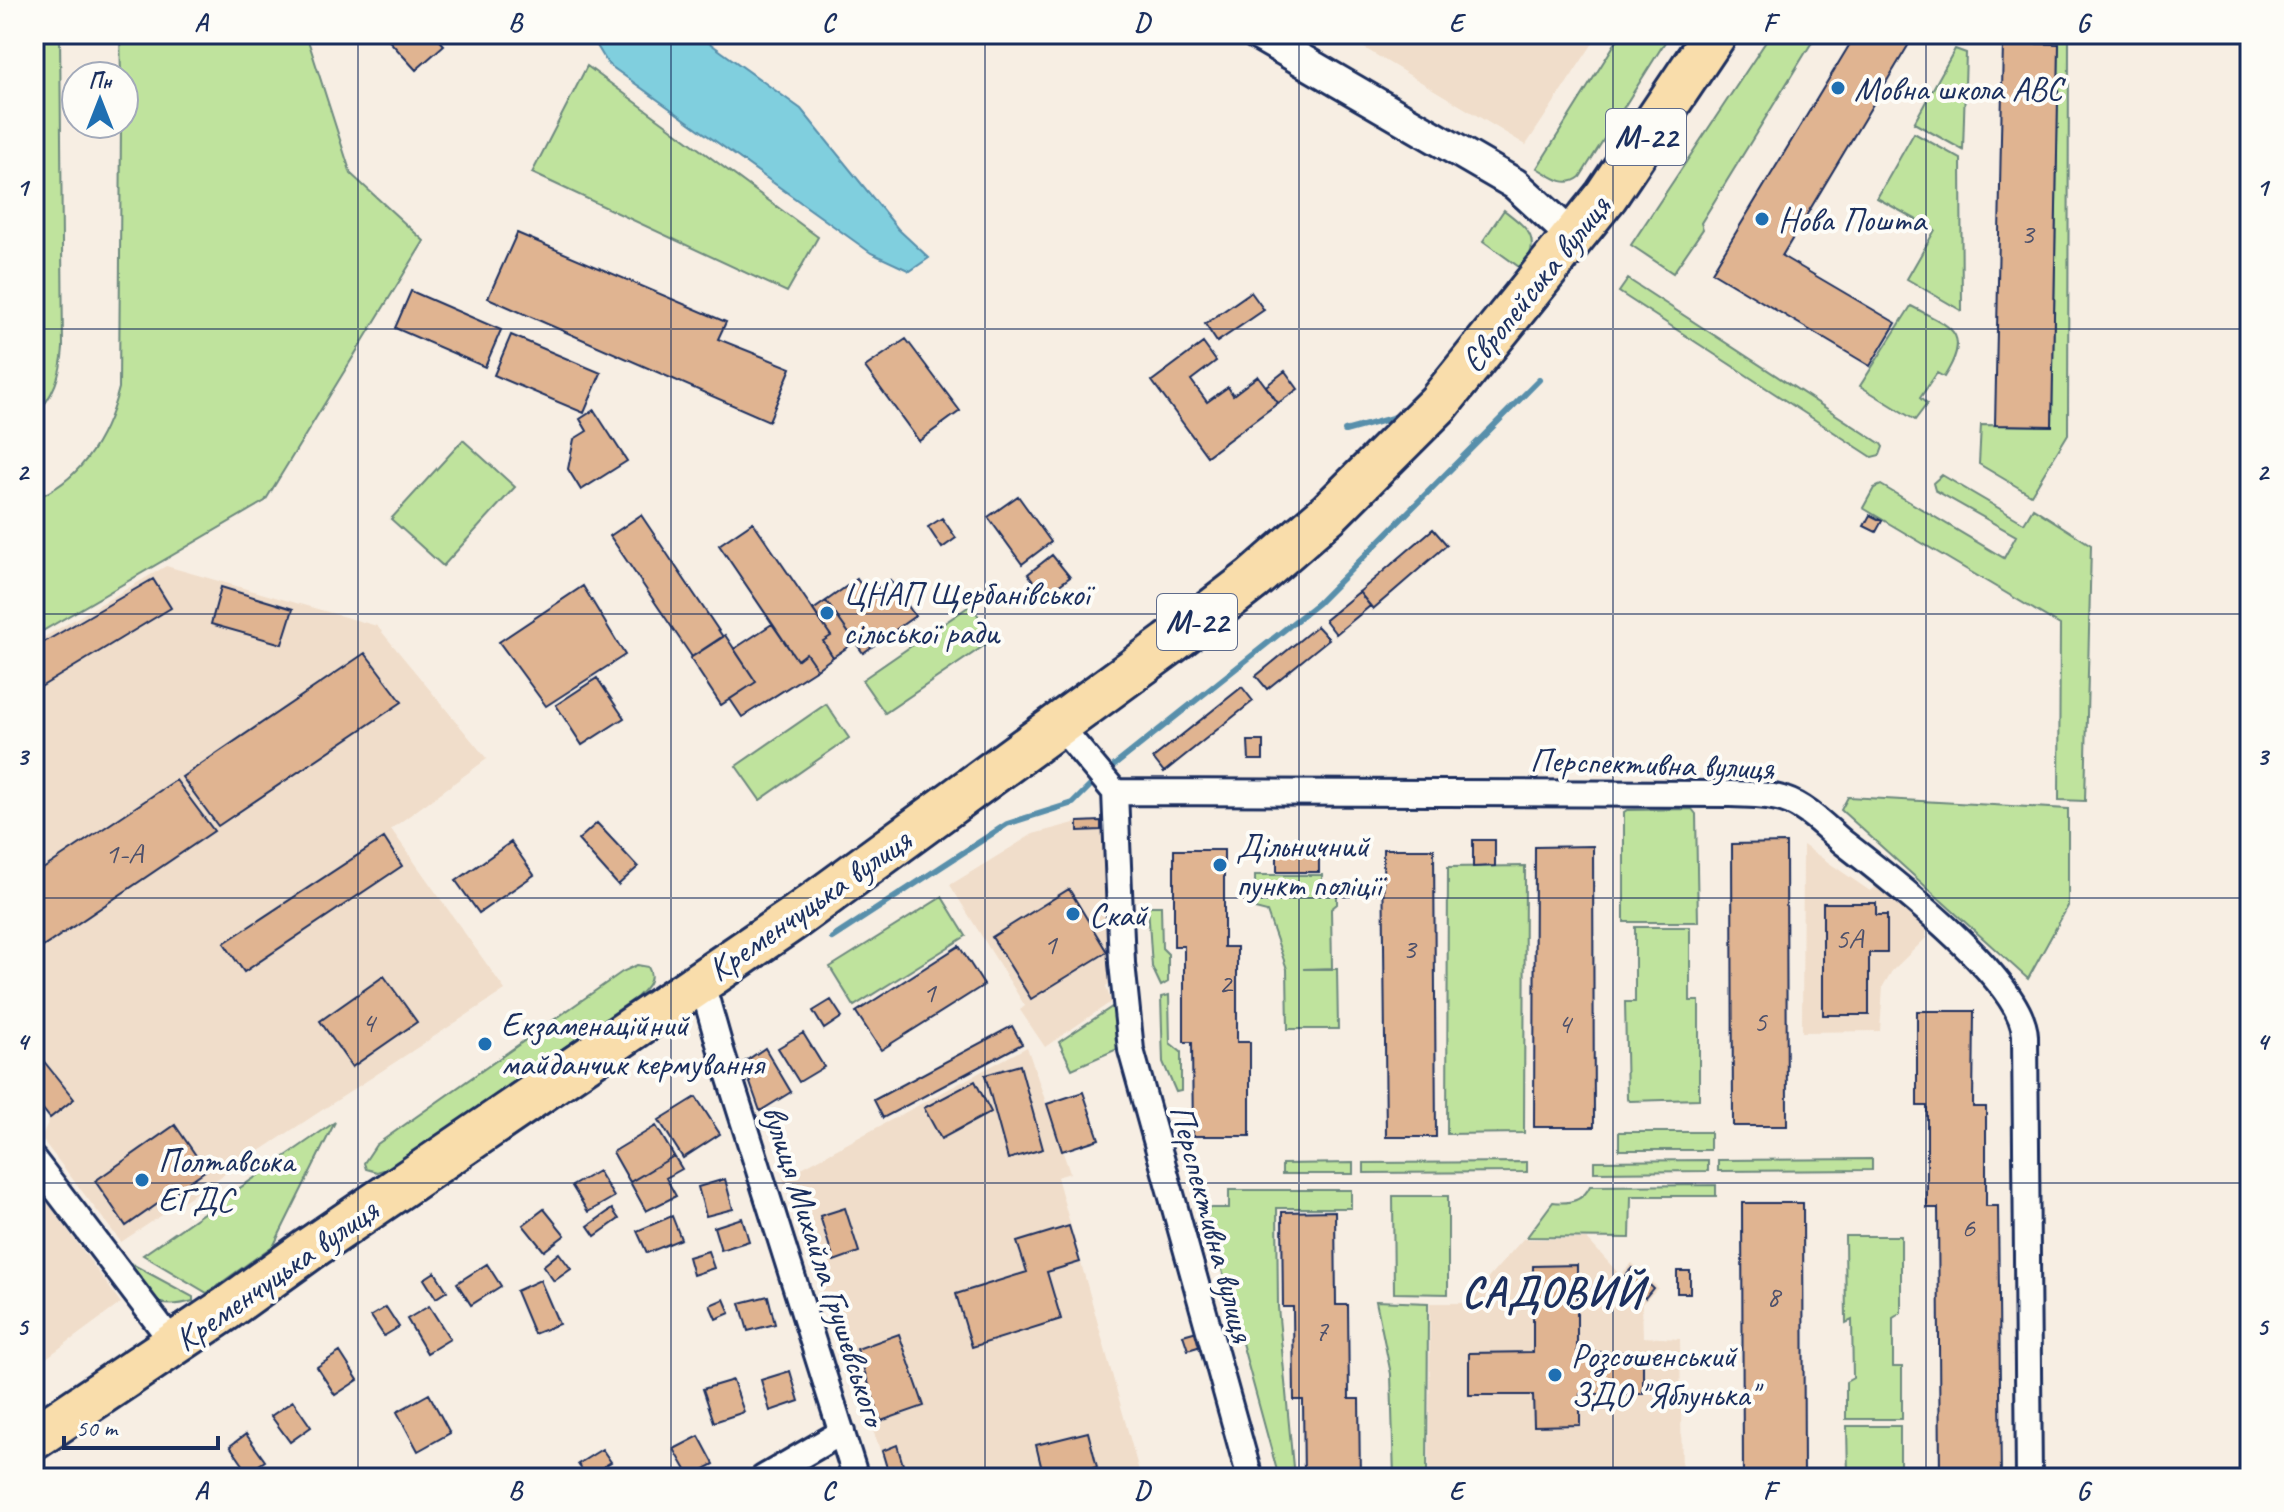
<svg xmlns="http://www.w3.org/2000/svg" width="2284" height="1512" font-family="Caveat,sans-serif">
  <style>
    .built { fill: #f0ddca }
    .green { fill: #bfe39d; stroke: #6d897e; stroke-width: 2 }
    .water { fill: #80cfde; stroke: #588fab; stroke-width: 2 }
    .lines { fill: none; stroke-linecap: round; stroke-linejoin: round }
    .stream { stroke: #588fab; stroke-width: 6 }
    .building { fill: #e0b491; stroke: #1b2f5e; stroke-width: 2 }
    .minor-casing { stroke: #1b2f5e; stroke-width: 30 }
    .tertiary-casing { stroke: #1b2f5e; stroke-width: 36 }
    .trunk-casing { stroke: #1b2f5e; stroke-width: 48 }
    .minor { stroke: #fdfcf7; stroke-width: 24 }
    .tertiary { stroke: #fdfcf7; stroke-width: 30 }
    .trunk { stroke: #f9ddab; stroke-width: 42 }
    .grid { fill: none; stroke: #1b2f5e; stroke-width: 2; stroke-opacity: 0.55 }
    .poi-dot { fill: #1f6fb2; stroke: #fdfcf7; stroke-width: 3 }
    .labels { text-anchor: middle; stroke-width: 8; stroke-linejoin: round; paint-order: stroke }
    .number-label { font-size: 30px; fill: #4c506b }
    .shield { fill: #fdfcf7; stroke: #5f6c8c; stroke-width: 2 }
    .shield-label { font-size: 32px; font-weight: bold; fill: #1b2f5e }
    .poi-label { font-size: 34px; fill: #1b2f5e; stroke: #fdfcf7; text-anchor: start }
    .street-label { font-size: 34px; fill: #1b2f5e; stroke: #fdfcf7 }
    .district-label { font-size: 42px; font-weight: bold; letter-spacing: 2px; fill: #1b2f5e; stroke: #fdfcf7 }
    .neatline { fill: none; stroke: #1b2f5e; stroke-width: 3 }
    .grid-label { font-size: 26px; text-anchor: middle; font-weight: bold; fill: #1b2f5e }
  </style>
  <rect width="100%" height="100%" fill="#f7eee3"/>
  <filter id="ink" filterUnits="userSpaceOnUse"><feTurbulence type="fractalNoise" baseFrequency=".0125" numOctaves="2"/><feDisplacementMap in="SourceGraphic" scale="16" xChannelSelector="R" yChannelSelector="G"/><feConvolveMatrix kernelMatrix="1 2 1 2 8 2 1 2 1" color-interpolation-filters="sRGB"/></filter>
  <g filter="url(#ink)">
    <path class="built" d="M 1341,34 L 1599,34 L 1526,145 Z
      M 166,566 L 377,626 L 487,759 L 391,829 L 505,990 L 121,1242 L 41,1138 L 50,1118 L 34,1098 L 34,643 Z
      M 1106,821 L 1113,981 L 1106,986 L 1111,1002 L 1045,1047 L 1020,1010 L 1025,1006 L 950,885 L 1033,834 L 1078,822 Z
      M 1803,845 L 1870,891 L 1876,887 L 1924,924 L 1927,929 L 1926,938 L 1892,971 L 1883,986 L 1880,1031 L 1802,1032 Z
      M 1027,1047 L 1070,1173 L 1057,1177 L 1141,1478 L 890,1478 L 783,1178 Z
      M 40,1192 L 121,1303 L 34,1367 L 34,1197 Z
      M 1523,1239 L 1587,1239 L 1620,1275 L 1632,1263 L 1658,1288 L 1642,1304 L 1643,1337 L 1680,1339 L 1682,1478 L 1429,1478 L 1430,1303 L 1466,1303 Z"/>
    <path class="green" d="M 34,34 L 60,34 L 63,348 C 61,374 54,397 34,416 Z
      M 120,34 L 306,34 L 351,174 L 424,241 L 265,501 L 34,636 L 34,499 C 82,480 107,435 119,388 L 121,124 L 124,124 L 124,76 L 121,76 Z
      M 1621,34 L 1670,34 L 1580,177 C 1565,189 1551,176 1537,168 Z
      M 1771,34 L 1817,34 L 1701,223 L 1703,229 L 1673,273 L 1631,245 Z
      M 2059,34 L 2069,36 L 2068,434 L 2031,495 L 1979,464 L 1981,425 L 2052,426 Z
      M 1955,49 L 1966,53 L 1963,150 L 1914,123 Z
      M 587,66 L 818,237 L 787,292 L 532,173 Z
      M 1914,133 L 1961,159 L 1962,311 L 1907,279 L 1935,230 L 1877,198 Z
      M 1504,210 C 1528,229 1543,239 1522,269 L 1483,241 Z
      M 1628,279 L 1881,444 L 1883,447 L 1880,455 L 1872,457 L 1619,292 Z
      M 1911,306 C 1950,327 1973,331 1944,377 L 1937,373 L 1920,398 L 1927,404 L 1915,420 L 1860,386 Z
      M 463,440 L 515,487 L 443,566 L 391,519 Z
      M 1942,475 L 2024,523 L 2033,508 L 2091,545 L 2085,801 L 2059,800 L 2060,625 L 1863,508 L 1874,488 L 1881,485 L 2004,558 L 2016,536 L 1935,490 L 1933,483 Z
      M 971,605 L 994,639 L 885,713 L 862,680 Z
      M 826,704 L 849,738 L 760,800 L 736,766 Z
      M 1848,797 L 2068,809 L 2068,906 L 2028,979 L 1841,810 Z
      M 1692,809 L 1696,814 L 1698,922 L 1624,922 L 1624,812 L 1627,810 Z
      M 1525,866 L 1524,1133 L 1447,1134 L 1448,867 Z
      M 1255,875 L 1322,875 L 1322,886 L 1337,887 L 1337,904 L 1331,909 L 1332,968 L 1303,969 L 1337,969 L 1338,1029 L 1288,1029 L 1287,969 L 1267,912 L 1255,909 Z
      M 942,897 L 966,936 L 854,1006 L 830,967 Z
      M 1148,906 L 1161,906 L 1162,948 L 1168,954 L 1168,982 L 1161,986 L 1152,967 Z
      M 1635,927 L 1690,927 L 1690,1001 L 1699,1001 L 1699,1099 L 1630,1101 L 1627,1099 L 1625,1002 L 1635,1002 Z
      M 637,965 L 648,967 C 656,980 645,989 637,997 L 390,1168 L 377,1172 L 366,1169 L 364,1163 L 376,1145 L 622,972 Z
      M 1169,995 L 1170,1043 L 1181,1052 L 1181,1091 L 1176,1092 L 1163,1062 L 1161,997 Z
      M 1115,1005 L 1122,1047 L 1072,1069 L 1059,1042 Z
      M 335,1122 L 274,1245 L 207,1293 L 143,1255 Z
      M 1619,1132 L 1710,1132 L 1710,1150 L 1619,1150 Z
      M 1872,1159 L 1872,1170 L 1718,1171 L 1718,1160 Z
      M 1708,1160 L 1708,1171 L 1594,1172 L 1594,1161 Z
      M 1527,1162 L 1527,1172 L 1364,1173 L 1364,1163 Z
      M 1353,1163 L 1353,1174 L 1282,1174 L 1282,1164 Z
      M 1716,1185 L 1716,1196 L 1631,1196 L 1630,1238 L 1527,1237 L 1553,1202 C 1568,1204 1583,1201 1590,1186 Z
      M 1229,1190 L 1351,1190 L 1351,1208 L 1277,1208 L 1278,1307 L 1294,1478 L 1279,1478 L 1205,1208 L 1229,1208 Z
      M 1393,1196 L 1448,1196 L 1448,1294 L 1394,1293 Z
      M 1845,1236 L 1901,1236 L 1901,1313 L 1893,1318 L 1893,1367 L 1902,1367 L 1902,1419 L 1846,1419 L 1846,1382 L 1853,1378 L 1852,1320 L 1846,1323 Z
      M 130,1263 L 193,1297 L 193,1301 C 153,1312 153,1297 126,1270 Z
      M 1376,1301 L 1428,1303 L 1427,1478 L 1394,1478 L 1391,1374 Z
      M 1847,1426 L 1900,1426 L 1900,1475 L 1848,1476 Z"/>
    <path class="water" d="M 590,34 L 697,34 L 801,109 L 898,229 L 929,258 L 910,271 L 871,253 L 608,64 Z"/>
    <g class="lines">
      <path class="stream" d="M 1345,431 L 1403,415
        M 1111,768 L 1318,603 L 1539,380
        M 832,938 L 1007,824 L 1073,803 L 1096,780"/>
    </g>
    <path class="building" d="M 383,34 L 434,34 L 444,45 L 416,70 Z
      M 1856,34 L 1915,34 L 1782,256 L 1896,323 L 1870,366 L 1712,272 Z
      M 2003,43 L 2059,44 L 2052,426 L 1995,425 Z
      M 517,233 L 726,322 L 718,339 L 791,368 L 769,421 L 488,298 Z
      M 411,291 L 501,330 L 485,367 L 395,328 Z
      M 1251,292 L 1264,310 L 1217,342 L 1205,324 Z
      M 511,335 L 601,373 L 584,413 L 494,375 Z
      M 906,339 L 960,411 L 919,441 L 865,367 Z
      M 1203,343 L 1216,361 L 1191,380 L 1207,402 L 1228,387 L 1233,395 L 1258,376 L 1278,403 L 1207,456 L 1152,381 Z
      M 1285,371 L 1298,389 L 1278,403 L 1266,386 Z
      M 594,410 L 627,461 L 581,490 L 568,469 L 574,439 L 587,431 L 580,419 Z
      M 1018,496 L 1051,542 L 1022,564 L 988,517 Z
      M 641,515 L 723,637 L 692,657 L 610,536 Z
      M 1870,515 L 1882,521 L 1876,532 L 1864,526 Z
      M 942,518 L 956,538 L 942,548 L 928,527 Z
      M 753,522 L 831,636 L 823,641 L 833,657 L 817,669 L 806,653 L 797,660 L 719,545 Z
      M 1433,529 L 1447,545 L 1373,609 L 1359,592 Z
      M 1052,555 L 1070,577 L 1045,596 L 1028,574 Z
      M 153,579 L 171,608 L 34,691 L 34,648 Z
      M 857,579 L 868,595 L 890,580 L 915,616 L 863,653 L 826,601 Z
      M 583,586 L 625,655 L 546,706 L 499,642 Z
      M 221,587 L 293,609 L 282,644 L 211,624 Z
      M 1359,592 L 1370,606 L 1336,634 L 1325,620 Z
      M 826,601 L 855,642 L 833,657 L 823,641 L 831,636 L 813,610 Z
      M 772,624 L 797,660 L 806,653 L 817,669 L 742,717 L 730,699 L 756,682 L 734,649 Z
      M 1317,626 L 1329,639 L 1267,689 L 1256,676 Z
      M 725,635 L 756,682 L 721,705 L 690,658 Z
      M 365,653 L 402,702 L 218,826 L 182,777 Z
      M 597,678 L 624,718 L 582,745 L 556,705 Z
      M 1242,687 L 1253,701 L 1164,772 L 1153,758 Z
      M 1248,741 L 1263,741 L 1263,760 L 1249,760 Z
      M 176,780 L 214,831 L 34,953 L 34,875 Z
      M 1101,821 L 1101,830 L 1078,831 L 1078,822 Z
      M 597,823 L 638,867 L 618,885 L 578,840 Z
      M 384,838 L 402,866 L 244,972 L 224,943 Z
      M 1473,840 L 1495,840 L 1495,866 L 1473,867 Z
      M 511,842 L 534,875 L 479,913 L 456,881 Z
      M 1786,843 L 1787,1126 L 1733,1126 L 1732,844 Z
      M 1593,846 L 1594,1127 L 1534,1127 L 1535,847 Z
      M 1383,849 L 1434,849 L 1436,1137 L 1386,1137 Z
      M 1174,850 L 1224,850 L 1224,947 L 1237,947 L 1237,1042 L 1250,1042 L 1250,1136 L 1193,1136 L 1192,1042 L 1184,1042 L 1184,946 L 1174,946 Z
      M 1277,851 L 1319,852 L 1319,872 L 1277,872 Z
      M 1069,889 L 1107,952 L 1031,999 L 992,937 Z
      M 1823,903 L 1876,903 L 1876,915 L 1887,915 L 1887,953 L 1869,953 L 1869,1015 L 1823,1015 Z
      M 959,946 L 984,985 L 881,1050 L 856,1012 Z
      M 384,976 L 417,1022 L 352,1067 L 320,1021 Z
      M 831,1000 L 842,1017 L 824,1029 L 813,1011 Z
      M 1917,1011 L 1974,1011 L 1973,1107 L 1986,1107 L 1986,1206 L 1998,1206 L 2001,1478 L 1940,1478 L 1938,1208 L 1927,1208 L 1927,1106 L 1917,1106 Z
      M 1012,1026 L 1022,1044 L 883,1118 L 874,1100 Z
      M 803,1033 L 824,1067 L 799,1082 L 778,1048 Z
      M 765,1048 L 791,1092 L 760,1111 L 743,1063 Z
      M 34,1049 L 74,1099 L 50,1118 L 34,1098 Z
      M 1020,1065 L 1043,1149 L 1008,1159 L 985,1075 Z
      M 975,1081 L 991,1112 L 941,1139 L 924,1108 Z
      M 1083,1092 L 1099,1139 L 1062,1151 L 1047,1104 Z
      M 696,1097 L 720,1134 L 683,1158 L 659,1120 Z
      M 175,1125 L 206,1170 L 126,1226 L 95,1181 Z
      M 656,1126 L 674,1156 L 630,1182 L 613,1152 Z
      M 674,1156 L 682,1169 L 666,1178 L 676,1196 L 646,1211 L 630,1182 Z
      M 598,1171 L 614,1197 L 588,1212 L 572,1186 Z
      M 725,1179 L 733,1209 L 706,1216 L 698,1187 Z
      M 1742,1203 L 1803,1203 L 1804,1478 L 1743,1478 Z
      M 845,1208 L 859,1252 L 834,1261 L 820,1216 Z
      M 544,1209 L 565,1235 L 544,1251 L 523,1225 Z
      M 612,1209 L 619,1219 L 595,1236 L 588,1226 Z
      M 1335,1211 L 1336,1305 L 1348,1305 L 1349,1399 L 1359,1399 L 1360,1478 L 1304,1478 L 1303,1400 L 1294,1400 L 1293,1307 L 1283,1307 L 1282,1212 Z
      M 672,1216 L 681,1239 L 647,1253 L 637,1231 Z
      M 742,1218 L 749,1241 L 721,1250 L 714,1227 Z
      M 1069,1226 L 1080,1262 L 1047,1272 L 1061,1319 L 972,1347 L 956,1294 L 1027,1272 L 1017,1242 Z
      M 708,1251 L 714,1268 L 693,1275 L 688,1257 Z
      M 559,1253 L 571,1269 L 554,1281 L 543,1266 Z
      M 487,1264 L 501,1286 L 471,1305 L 457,1283 Z
      M 1577,1265 L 1577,1352 L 1643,1352 L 1643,1394 L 1580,1394 L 1580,1425 L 1534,1426 L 1533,1395 L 1469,1395 L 1469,1353 L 1533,1352 L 1533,1266 Z
      M 1632,1268 L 1653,1288 L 1645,1298 L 1623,1278 Z
      M 1677,1271 L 1690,1271 L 1690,1293 L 1677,1293 Z
      M 435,1272 L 447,1291 L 436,1298 L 424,1279 Z
      M 540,1280 L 559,1324 L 534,1334 L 516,1291 Z
      M 768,1296 L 775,1324 L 748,1331 L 740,1303 Z
      M 724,1299 L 730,1313 L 716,1319 L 710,1305 Z
      M 429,1306 L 450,1339 L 427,1353 L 407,1319 Z
      M 386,1307 L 399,1327 L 384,1336 L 371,1316 Z
      M 1197,1331 L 1201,1346 L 1188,1350 L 1183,1335 Z
      M 899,1334 L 924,1406 L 881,1421 L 857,1349 Z
      M 340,1352 L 358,1380 L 335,1395 L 317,1367 Z
      M 790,1371 L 799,1401 L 770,1411 L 761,1380 Z
      M 733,1380 L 744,1412 L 714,1422 L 703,1389 Z
      M 429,1394 L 450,1433 L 418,1451 L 397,1412 Z
      M 293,1401 L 311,1427 L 290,1442 L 271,1416 Z
      M 1088,1432 L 1097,1467 L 1055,1478 L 1044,1478 L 1036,1445 Z
      M 246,1434 L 265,1461 L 248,1472 L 230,1446 Z
      M 699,1436 L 714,1464 L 690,1477 L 674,1449 Z
      M 897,1445 L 907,1478 L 890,1478 L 882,1451 Z
      M 602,1449 L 611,1462 L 587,1477 L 578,1464 Z"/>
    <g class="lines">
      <defs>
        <path id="minor" d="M 1058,724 L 1115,792 L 1122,963 L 1131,1050 L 1250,1478
          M 1115,792 L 1731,794 C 1748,795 1769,794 1785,800 C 1807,807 1827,829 1844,843 C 1888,877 2023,981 2025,1036 L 2029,1478
          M 701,980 L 720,1047 L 856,1478
          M 34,1160 L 174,1344
          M 763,1478 L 842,1432"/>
        <path id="tertiary" d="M 1257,34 L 1515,184 L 1573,237"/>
        <path id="trunk" d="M 34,1438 L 226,1309 L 308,1250 L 793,919 L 1169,644 L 1253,579 L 1330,512 L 1439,403 L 1606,196 L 1715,34"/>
      </defs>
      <use href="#minor" class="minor-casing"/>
      <use href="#tertiary" class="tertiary-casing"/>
      <use href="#trunk" class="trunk-casing"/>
      <use href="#minor" class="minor"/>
      <use href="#tertiary" class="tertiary"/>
      <use href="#trunk" class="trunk"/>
    </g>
  </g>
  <path class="grid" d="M 358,34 L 358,1478M 671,34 L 671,1478M 985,34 L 985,1478M 1299,34 L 1299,1478M 1613,34 L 1613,1478M 1926,34 L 1926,1478M 34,329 L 2250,329M 34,614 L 2250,614M 34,898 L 2250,898M 34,1183 L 2250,1183"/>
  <g class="poi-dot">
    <circle cx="1838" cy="88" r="8"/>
    <circle cx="1762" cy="219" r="8"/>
    <circle cx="827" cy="613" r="8"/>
    <circle cx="1220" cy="865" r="8"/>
    <circle cx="1073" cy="914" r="8"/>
    <circle cx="485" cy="1044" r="8"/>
    <circle cx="142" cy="1180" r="8"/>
    <circle cx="1555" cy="1375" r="8"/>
  </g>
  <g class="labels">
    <g class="number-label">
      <text x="2027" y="243">3</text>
      <text x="124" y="863">1-А</text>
      <text x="1849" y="948">5А</text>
      <text x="1050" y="954">1</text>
      <text x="1409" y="958">3</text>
      <text x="1225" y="993">2</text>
      <text x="929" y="1002">1</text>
      <text x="1760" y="1031">5</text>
      <text x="368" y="1032">4</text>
      <text x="1564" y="1033">4</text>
      <text x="1968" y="1237">6</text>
      <text x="1773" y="1306">8</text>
      <text x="1321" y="1340">7</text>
    </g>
    <g class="shield">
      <rect x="1606" y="109" width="80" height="56" rx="6"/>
      <rect x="1157" y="594" width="80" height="56" rx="6"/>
    </g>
    <g class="shield-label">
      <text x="1646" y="148">М-22</text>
      <text x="1197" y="633">М-22</text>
    </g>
    <g class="poi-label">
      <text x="1854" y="100">Мовна школа ABC</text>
      <text x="1778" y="231">Нова Пошта</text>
      <text x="843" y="605">ЦНАП Щербанівської<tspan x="843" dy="39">сільської ради</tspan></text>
      <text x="1236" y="857">Дільничний<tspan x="1236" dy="39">пункт поліції</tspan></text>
      <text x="1089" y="926">Скай</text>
      <text x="501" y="1036">Екзаменаційний<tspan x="501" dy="39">майданчик кермування</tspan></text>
      <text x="158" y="1172">Полтавська<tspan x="158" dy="39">ЕГДС</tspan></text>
      <text x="1571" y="1367">Розсошенський<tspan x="1571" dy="39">ЗДО "Яблунька"</tspan></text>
    </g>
    <g class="street-label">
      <text transform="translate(1535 283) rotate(-51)" y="12">Європейська вулиця</text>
      <text transform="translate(1652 763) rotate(2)" y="12">Перспективна вулиця</text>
      <text transform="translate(809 904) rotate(-35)" y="12">Кременчуцька вулиця</text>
      <text transform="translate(1213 1223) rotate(75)" y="12">Перспективна вулиця</text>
      <text transform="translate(825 1265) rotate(72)" y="12">вулиця Михайла Грушевського</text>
      <text transform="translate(276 1274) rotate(-35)" y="12">Кременчуцька вулиця</text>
    </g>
    <g class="district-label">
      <text x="1553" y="1306">САДОВИЙ</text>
    </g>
  </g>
  <rect width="2284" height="1512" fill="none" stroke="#fdfcf7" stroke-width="88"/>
  <g transform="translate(100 100)"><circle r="38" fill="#fdfcf7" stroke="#a3aaba" stroke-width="2"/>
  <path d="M0-6L14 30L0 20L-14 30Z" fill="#1f6fb2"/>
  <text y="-12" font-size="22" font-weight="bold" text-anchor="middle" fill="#1b2f5e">Пн</text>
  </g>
  <path d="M64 1436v12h154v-12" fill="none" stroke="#1b2f5e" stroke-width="4"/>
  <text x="76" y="1436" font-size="24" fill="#1b2f5e" stroke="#fdfcf7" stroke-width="6" paint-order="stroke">50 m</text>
  <rect x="44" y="44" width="2196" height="1424" class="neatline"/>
  <g class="grid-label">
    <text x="201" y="31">A</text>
    <text x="515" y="31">B</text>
    <text x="828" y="31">C</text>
    <text x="1142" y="31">D</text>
    <text x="1456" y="31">E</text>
    <text x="1769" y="31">F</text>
    <text x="2083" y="31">G</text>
    <text x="22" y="196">1</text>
    <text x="2262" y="196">1</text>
    <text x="22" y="480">2</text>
    <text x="2262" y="480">2</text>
    <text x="22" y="765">3</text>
    <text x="2262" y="765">3</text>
    <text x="22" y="1050">4</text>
    <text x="2262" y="1050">4</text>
    <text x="22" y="1335">5</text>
    <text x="2262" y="1335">5</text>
    <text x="201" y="1499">A</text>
    <text x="515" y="1499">B</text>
    <text x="828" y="1499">C</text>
    <text x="1142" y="1499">D</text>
    <text x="1456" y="1499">E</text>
    <text x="1769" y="1499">F</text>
    <text x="2083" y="1499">G</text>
  </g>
</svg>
